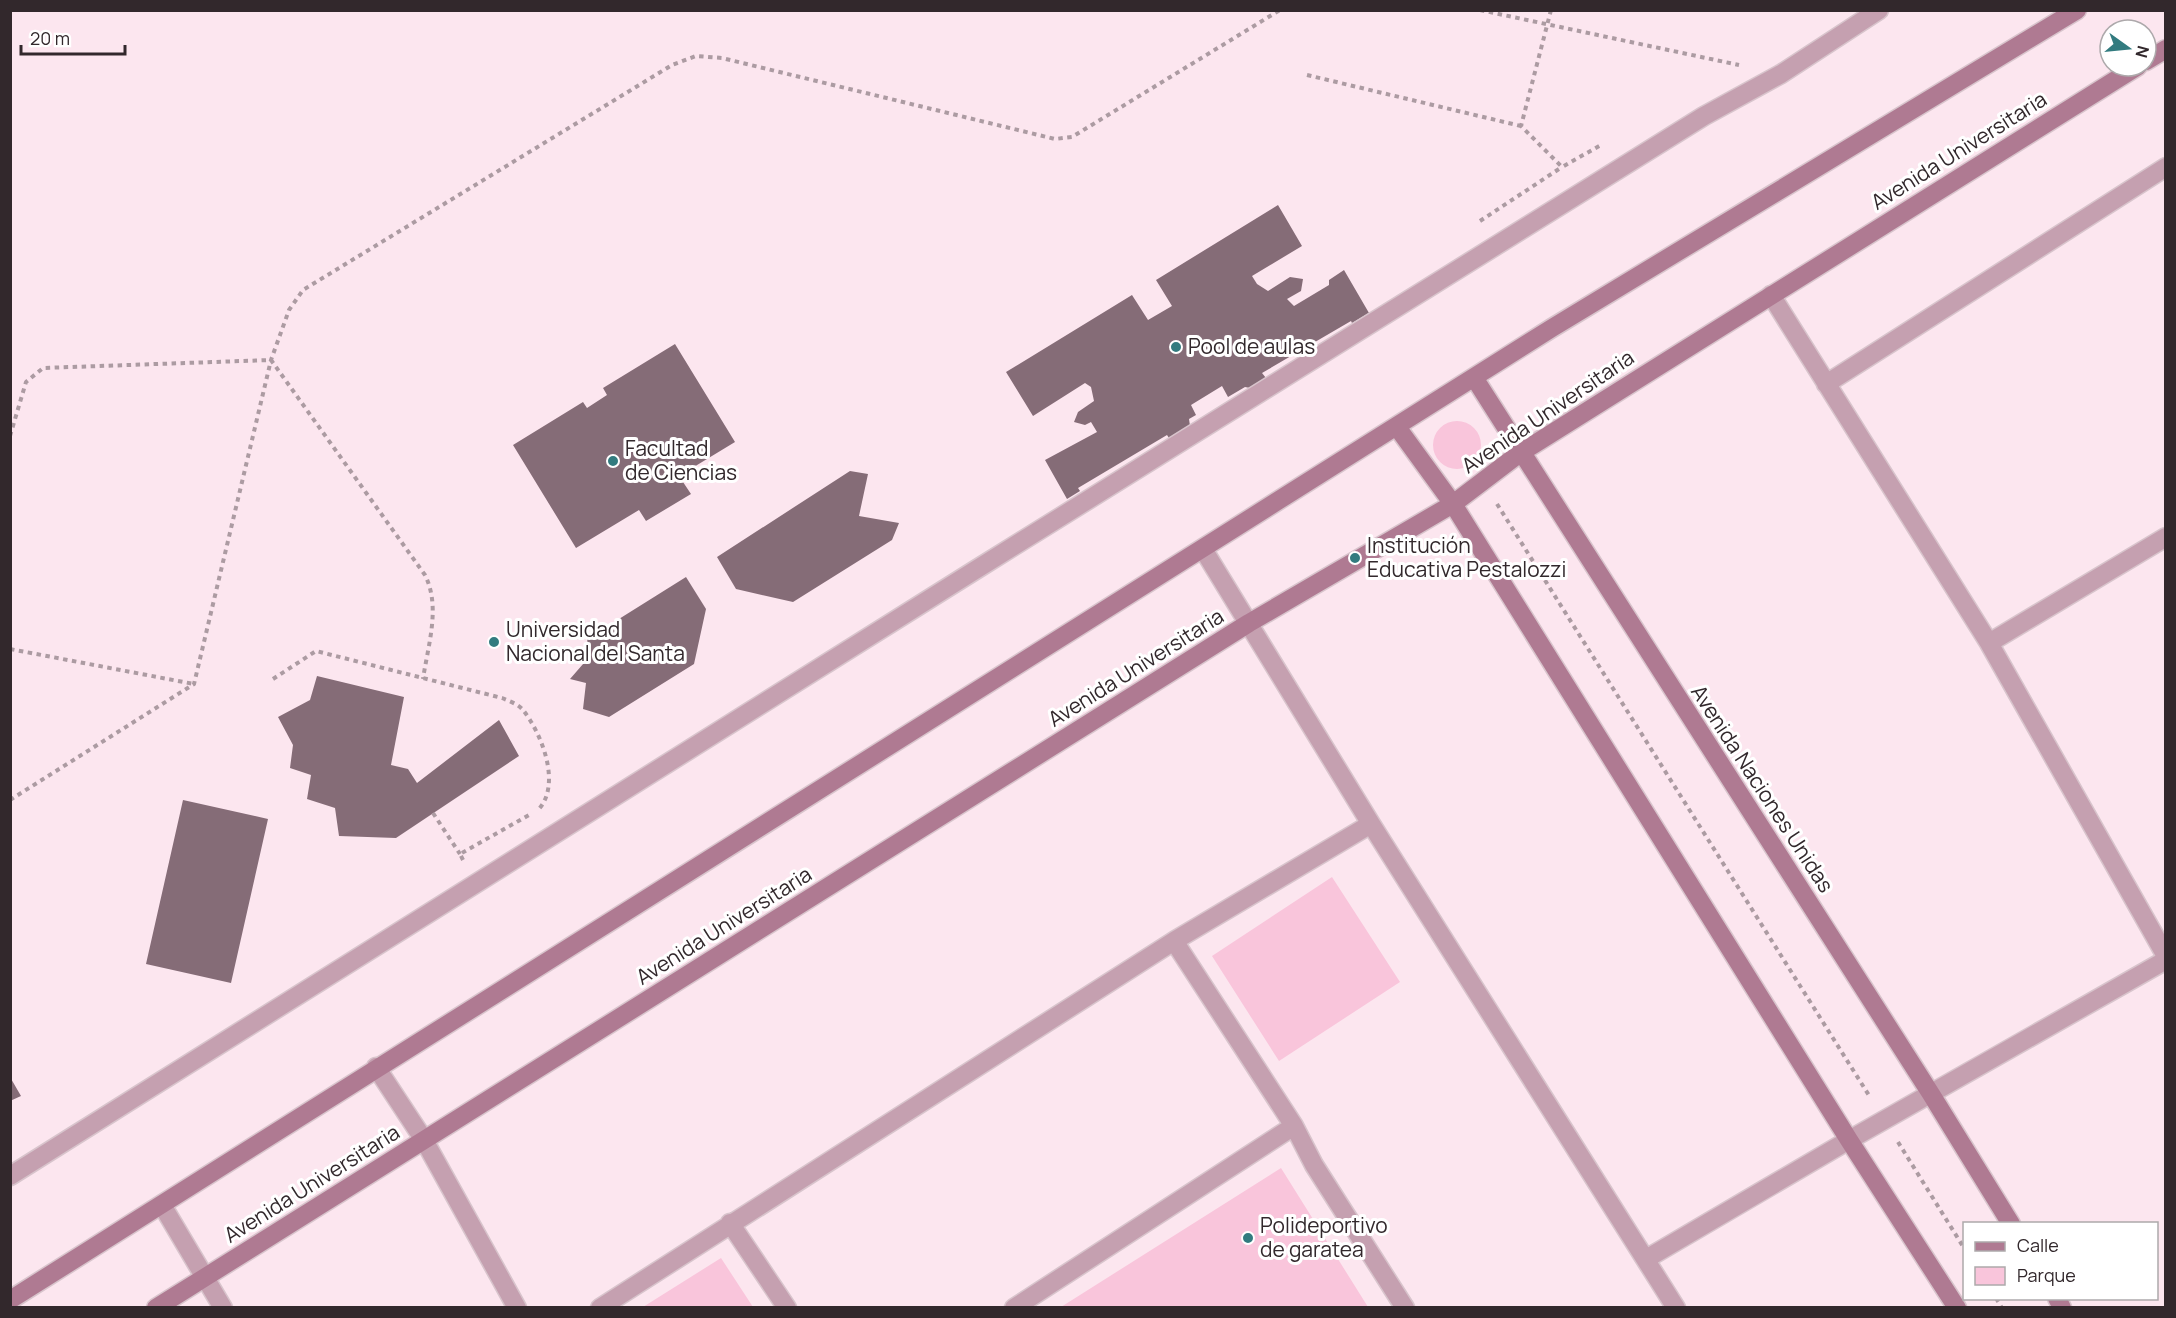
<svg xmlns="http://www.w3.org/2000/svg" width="2176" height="1318" font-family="Manrope,sans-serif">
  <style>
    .green { fill: #f9c5db }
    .building { fill: #856c77 }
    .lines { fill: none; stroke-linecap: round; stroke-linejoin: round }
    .service-casing { stroke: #d8c4cc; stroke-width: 21 }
    .minor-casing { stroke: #d8c4cc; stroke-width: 21 }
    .secondary-casing { stroke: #d8c4cc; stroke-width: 21 }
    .path { stroke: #ac9ba2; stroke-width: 4; stroke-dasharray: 4.5 4.5; stroke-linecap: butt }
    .service { stroke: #c5a0b0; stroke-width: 18 }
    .minor { stroke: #c5a0b0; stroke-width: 18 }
    .secondary { stroke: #af7a92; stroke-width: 18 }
    .poi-dot { fill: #327b7f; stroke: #fff; stroke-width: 2 }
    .labels { text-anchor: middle; stroke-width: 6; stroke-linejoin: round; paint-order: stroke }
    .street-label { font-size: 21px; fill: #32282c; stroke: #fff }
    .poi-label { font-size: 21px; fill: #32282c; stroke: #fff; text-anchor: start }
  </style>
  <rect width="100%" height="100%" fill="#fce6ef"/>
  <path class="green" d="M1433 445a24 24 0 1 1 48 0a24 24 0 1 1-48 0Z
    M 1332,877 L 1400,982 L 1279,1061 L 1212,956 Z
    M 1281,1168 L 1368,1307 L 1061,1307 Z
    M 721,1258 L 753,1307 L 643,1307 Z"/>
  <path class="building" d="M 1278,205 L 1302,246 L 1252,276 L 1257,284 L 1268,291 L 1290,277 L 1303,279 L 1301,291 L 1287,299 L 1294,306 L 1329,285 L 1329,280 L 1344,270 L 1369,313 L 1352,323 L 1351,321 L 1262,373 L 1266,378 L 1250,388 L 1245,387 L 1228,397 L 1222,386 L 1191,405 L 1196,415 L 1189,419 L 1190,426 L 1169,438 L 1167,435 L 1078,488 L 1080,491 L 1067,499 L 1045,460 L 1097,432 L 1091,422 L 1085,425 L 1074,422 L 1078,412 L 1094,401 L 1091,387 L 1085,383 L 1033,416 L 1006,372 L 1132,295 L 1148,320 L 1172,306 L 1156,280 Z
    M 675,344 L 735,442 L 679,476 L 691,494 L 646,521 L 639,510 L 576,548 L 513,445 L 583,402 L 587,408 L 607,395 L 603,388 Z
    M 850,471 L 868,474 L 859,516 L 899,523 L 892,540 L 793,602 L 736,589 L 717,557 Z
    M 686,577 L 706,609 L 694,664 L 609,717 L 583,709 L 586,683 L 570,679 L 590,656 L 587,639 Z
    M 317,676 L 404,697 L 391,765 L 408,769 L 417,783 L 499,720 L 519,756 L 396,838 L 339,836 L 335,808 L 307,799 L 311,775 L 290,768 L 293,745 L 278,717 L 310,700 Z
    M 183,800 L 268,819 L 231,983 L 146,964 Z
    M 10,1077 L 21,1096 L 10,1101 Z"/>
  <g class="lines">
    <defs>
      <path id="service" d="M 10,1176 L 977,569 L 1704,116 L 1781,74 L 1879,10"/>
      <path id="minor" d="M 1771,295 L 1989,643 L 2166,956
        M 1826,384 L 2166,167
        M 1203,549 L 1371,824 L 1676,1308
        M 1989,643 L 2166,537
        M 1174,941 L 1294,1126 L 1314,1165 L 1405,1308
        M 376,1067 L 424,1140 L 517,1308
        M 162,1205 L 223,1308
        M 730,1223 L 787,1308
        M 1646,1259 L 1849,1140 L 2166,960
        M 600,1308 L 1174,941 L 1371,824
        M 1014,1308 L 1294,1126"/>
      <path id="secondary" d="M 2146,61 L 2166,49
        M 1475,379 L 1931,1094 L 2011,1224
        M 1397,427 L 1453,504 L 1849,1140 L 1957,1308
        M 2057,1298 L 2062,1308
        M 10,1300 L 1552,328 L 2077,10
        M 156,1308 L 1249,623 L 1453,504 L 1520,453 L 2138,66"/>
    </defs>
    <use href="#service" class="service-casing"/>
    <use href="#minor" class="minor-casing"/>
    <use href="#secondary" class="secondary-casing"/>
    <path class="path" d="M 1480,10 L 1739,65
      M 1551,10 L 1521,126 L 1562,167 L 1601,145
      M 1307,75 L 1521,126
      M 1480,221 L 1562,167
      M 10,436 L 26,382 L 43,368 L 271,360 L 425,575 C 441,607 428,645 423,679
      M 1497,504 L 1870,1097
      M 10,649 L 194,684
      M 273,679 L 316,651 L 502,698 C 509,701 518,704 523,710 C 542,734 562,785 538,810
      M 10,800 L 194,684 L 271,360 L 289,310 L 303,290 L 672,65 L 696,56 L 722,58 L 1055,139 L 1072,137 L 1280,10
      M 433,813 L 460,854
      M 463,860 L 460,854 L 529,815
      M 1898,1142 L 1964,1248
      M 1996,1298 L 2002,1308"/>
    <use href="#service" class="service"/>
    <use href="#minor" class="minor"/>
    <use href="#secondary" class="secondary"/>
  </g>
  <g class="poi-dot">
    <circle cx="1176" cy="347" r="6"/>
    <circle cx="613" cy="461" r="6"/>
    <circle cx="1355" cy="558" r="6"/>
    <circle cx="494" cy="642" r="6"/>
    <circle cx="1248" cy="1238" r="6"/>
  </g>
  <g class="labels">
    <g class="street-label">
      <text transform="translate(1959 151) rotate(-32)" y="7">Avenida Universitaria</text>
      <text transform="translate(1548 412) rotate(-34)" y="7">Avenida Universitaria</text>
      <text transform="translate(1136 668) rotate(-32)" y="7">Avenida Universitaria</text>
      <text transform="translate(1762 789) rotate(57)" y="7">Avenida Naciones Unidas</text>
      <text transform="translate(724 926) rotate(-32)" y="7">Avenida Universitaria</text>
      <text transform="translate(312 1184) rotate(-32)" y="7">Avenida Universitaria</text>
    </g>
    <g class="poi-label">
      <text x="1188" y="354">Pool de aulas</text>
      <text x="625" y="456">Facultad<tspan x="625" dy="24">de Ciencias</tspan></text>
      <text x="1367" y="553">Institución<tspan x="1367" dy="24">Educativa Pestalozzi</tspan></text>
      <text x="506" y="637">Universidad<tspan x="506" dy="24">Nacional del Santa</tspan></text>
      <text x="1260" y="1233">Polideportivo<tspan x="1260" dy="24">de garatea</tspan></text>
    </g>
  </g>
  <rect width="2176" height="1318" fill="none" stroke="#32282c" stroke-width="24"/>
  <rect x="1963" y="1222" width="195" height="78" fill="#ffffff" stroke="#ada9ab" stroke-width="1.5"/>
  <rect x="1975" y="1242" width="30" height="9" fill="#af7a92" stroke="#ada9ab" stroke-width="1.5"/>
  <text x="2017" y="1252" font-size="18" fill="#32282c">Calle</text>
  <rect x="1975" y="1267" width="30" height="18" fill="#f9c5db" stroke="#ada9ab" stroke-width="1.5"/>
  <text x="2017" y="1282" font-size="18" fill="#32282c">Parque</text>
  <g transform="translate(2128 48) rotate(105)"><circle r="28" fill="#ffffff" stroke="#ada9ab" stroke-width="1.5"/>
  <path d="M0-4.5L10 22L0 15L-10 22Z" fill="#327b7f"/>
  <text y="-9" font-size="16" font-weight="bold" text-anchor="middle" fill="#32282c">N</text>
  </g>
  <path d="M21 45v9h104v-9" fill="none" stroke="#32282c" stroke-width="3"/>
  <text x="30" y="45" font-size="18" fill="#32282c" stroke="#ffffff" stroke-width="4.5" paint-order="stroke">20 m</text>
</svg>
